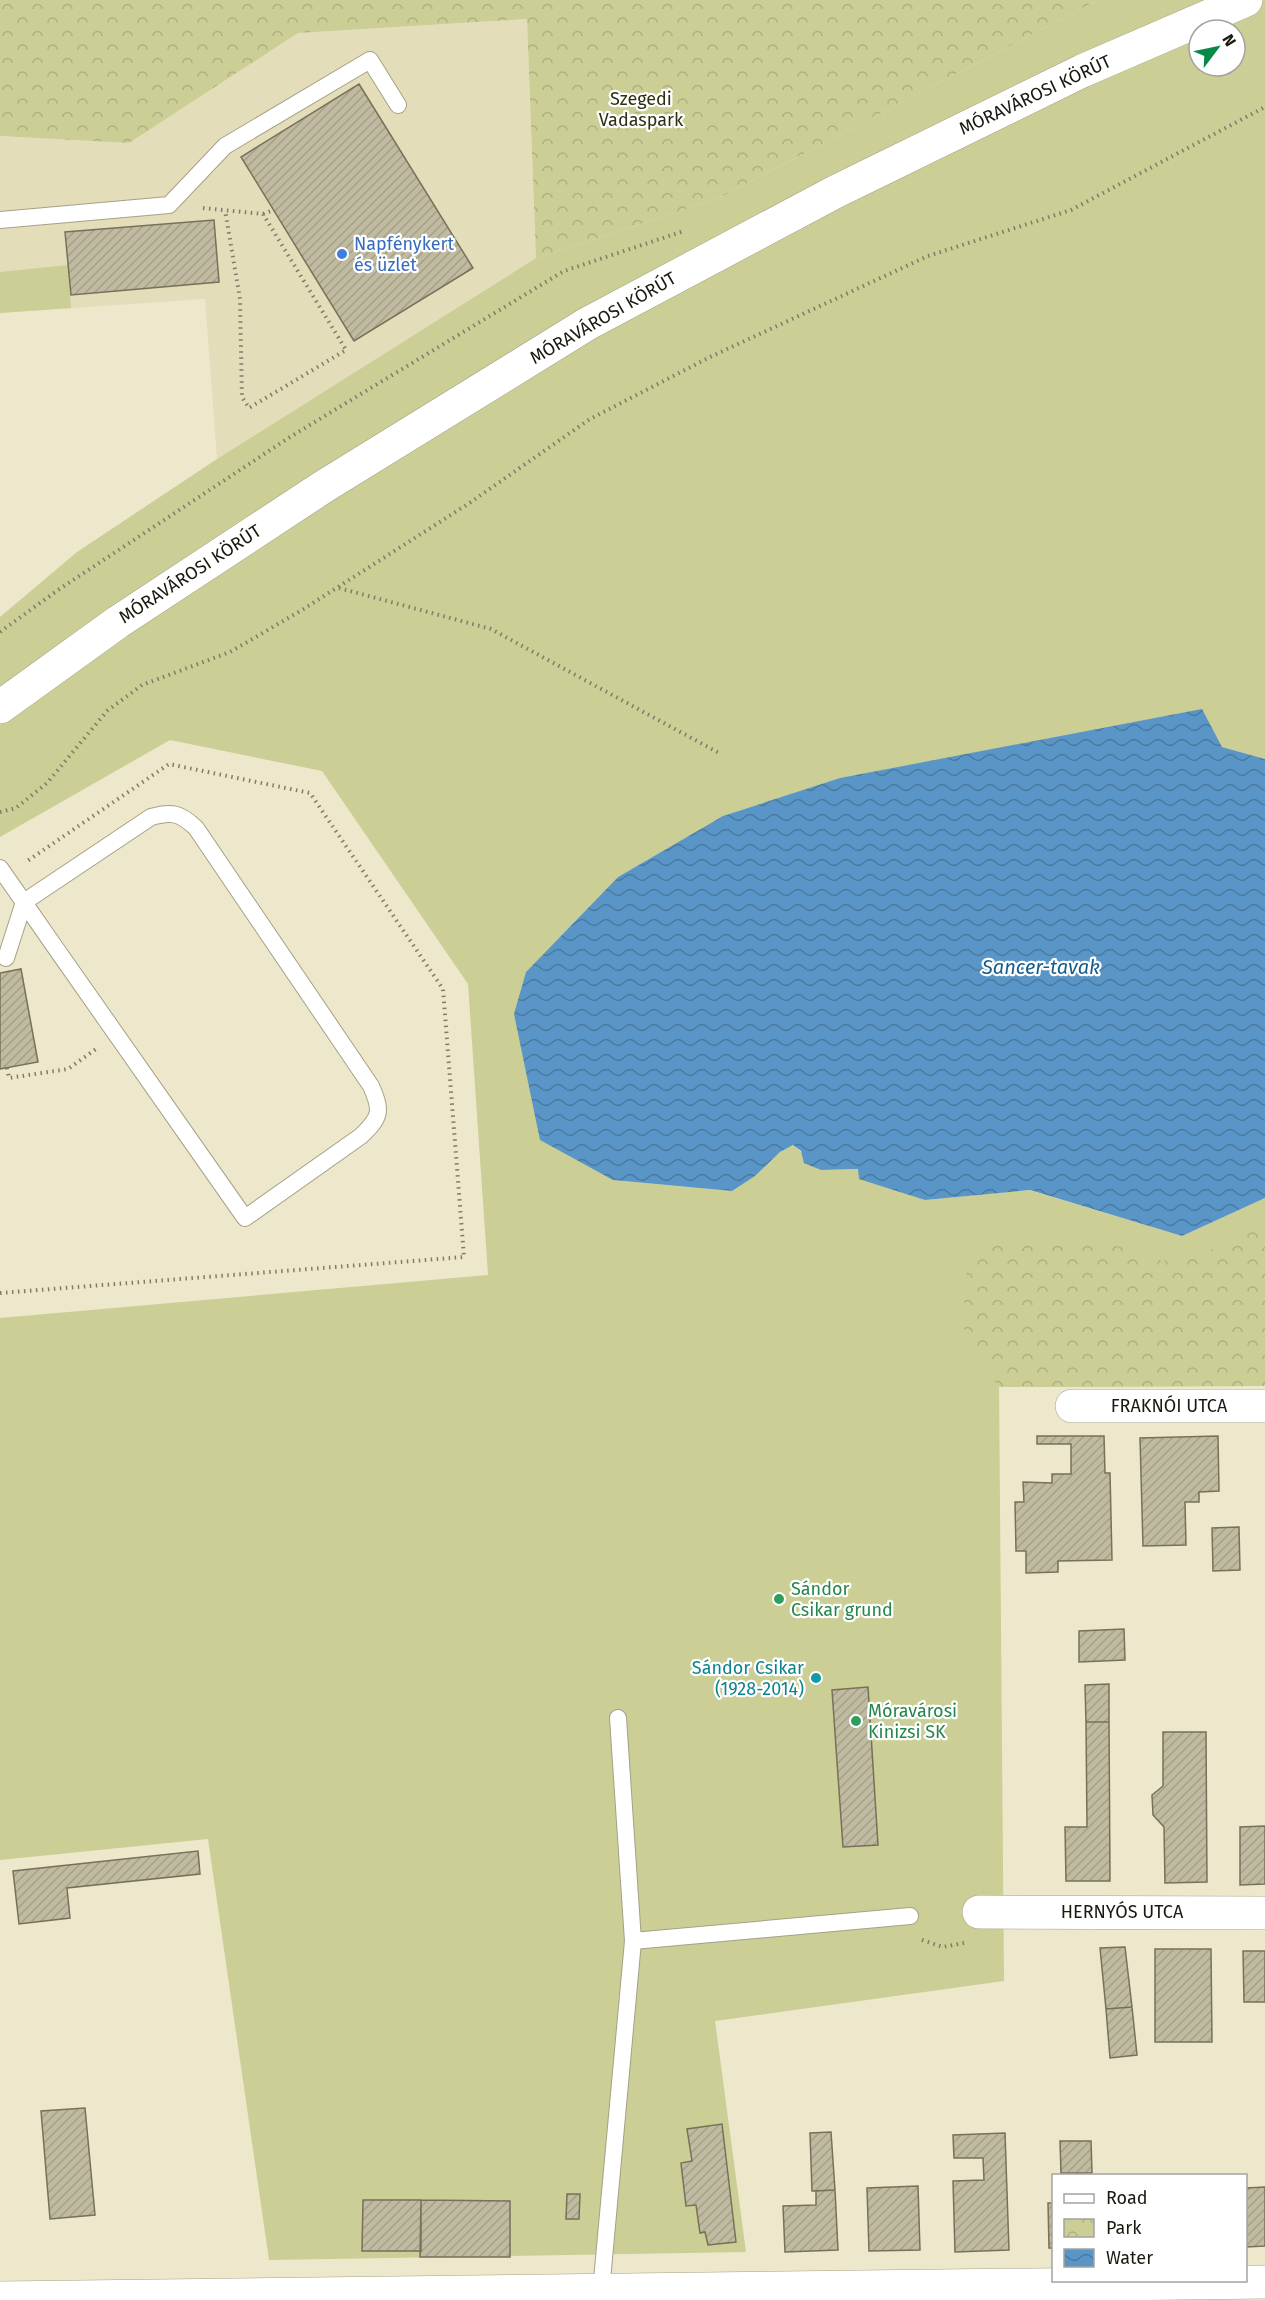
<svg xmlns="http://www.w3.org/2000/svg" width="1265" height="2300" font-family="'Fira Sans',sans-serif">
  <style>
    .built { fill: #e4ddba }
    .green { fill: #cbce95; fill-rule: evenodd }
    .park { fill: url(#park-crowns) }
    .water { fill: url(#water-waves) }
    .building { fill: url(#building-hatch); stroke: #767158; stroke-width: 1.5 }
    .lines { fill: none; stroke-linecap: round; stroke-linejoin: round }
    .lane-casing { stroke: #a6a186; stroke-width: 18 }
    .street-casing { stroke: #a6a186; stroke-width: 34 }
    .secondary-casing { stroke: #a6a186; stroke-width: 34 }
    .path { stroke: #807c69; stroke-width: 4; stroke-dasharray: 1.5 4.5; stroke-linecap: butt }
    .lane { stroke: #fff; stroke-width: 16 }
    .street { stroke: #fff; stroke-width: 33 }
    .secondary { stroke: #fff; stroke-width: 33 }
    .shop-dot { fill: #3f7fe0; stroke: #fff; stroke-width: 2 }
    .leisure-dot { fill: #2e9e5b; stroke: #fff; stroke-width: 2 }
    .culture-dot { fill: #0f9aa8; stroke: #fff; stroke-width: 2 }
    .labels { text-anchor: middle; stroke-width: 4.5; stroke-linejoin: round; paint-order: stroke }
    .street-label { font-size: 18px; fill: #1b190f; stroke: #fff }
    .park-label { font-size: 18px; fill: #2f300f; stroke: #fff }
    .shop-label { font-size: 18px; fill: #366cbe; stroke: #fff; text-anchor: start }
    .leisure-label { font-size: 18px; fill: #27864d; stroke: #fff; text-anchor: start }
    .culture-label { font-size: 18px; fill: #0d838f; stroke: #fff; text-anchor: end }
    .water-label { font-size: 20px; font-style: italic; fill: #175d8c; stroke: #fff }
  </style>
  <defs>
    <pattern id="park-crowns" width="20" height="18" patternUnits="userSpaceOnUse" patternTransform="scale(1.5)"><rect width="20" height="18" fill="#cbce95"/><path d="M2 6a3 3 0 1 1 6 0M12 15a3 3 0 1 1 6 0" fill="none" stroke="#aeb07f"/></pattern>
    <pattern id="water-waves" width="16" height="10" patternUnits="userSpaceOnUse" patternTransform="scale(1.5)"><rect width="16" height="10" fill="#5996c7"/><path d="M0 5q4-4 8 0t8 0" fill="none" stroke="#497aa0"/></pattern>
    <pattern id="building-hatch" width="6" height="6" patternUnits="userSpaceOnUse" patternTransform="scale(1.5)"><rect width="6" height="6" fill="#c0bba0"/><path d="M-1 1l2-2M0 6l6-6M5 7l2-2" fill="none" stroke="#a4a089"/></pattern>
  </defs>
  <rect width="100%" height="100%" fill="#ede8cb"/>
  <path class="built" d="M 527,19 L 536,258 L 217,459 L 205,299 L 0,313 L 0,136 L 129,143 L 298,33 Z"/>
  <path class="green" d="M 1098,0 L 1265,0 L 1265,759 L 1222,747 L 1202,710 L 841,778 L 723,816 L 618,877 L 526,972 L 613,1180 L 732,1191 L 780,1152 L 793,1145 L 821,1170 L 859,1169 L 925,1200 L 1029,1190 L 1182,1236 L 1265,1198 L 1265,1386 L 999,1387 L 1004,1981 L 715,2021 L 746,2252 L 269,2260 L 208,1839 L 0,1860 L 0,1318 L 488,1275 L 468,984 L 322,771 L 170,740 L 0,837 L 0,617 L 77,552 L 217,459 L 536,258 L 715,200 ZM 1199,30 L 1235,30 L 1235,66 L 1199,66 Z
    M 68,265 L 71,308 L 0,313 L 0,272 Z"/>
  <path class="park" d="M 0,0 L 1098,0 L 715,200 L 536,258 L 527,19 L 298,33 L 129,143 L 0,136 Z
    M 1265,1223 L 1265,1386 L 999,1387 L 964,1336 L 964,1281 L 974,1249 L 1030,1241 L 1077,1240 L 1121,1247 L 1162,1261 L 1205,1253 Z"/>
  <path class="water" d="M 1202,709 L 1222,747 L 1265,759 L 1265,1198 L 1182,1236 L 1030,1190 L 925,1200 L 859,1179 L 858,1169 L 821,1170 L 804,1163 L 801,1151 L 793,1145 L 780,1152 L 755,1176 L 732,1191 L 613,1180 L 540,1140 L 514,1014 L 526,972 L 618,877 L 723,816 L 840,778 Z"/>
  <path class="building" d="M 359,84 L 473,268 L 354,341 L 241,157 Z
    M 214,220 L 219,282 L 71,295 L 65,232 Z
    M 21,969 L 38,1062 L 0,1069 L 0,973 Z
    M 1037,1436 L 1104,1436 L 1105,1473 L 1110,1473 L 1112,1560 L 1058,1561 L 1058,1572 L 1026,1573 L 1026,1551 L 1016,1551 L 1015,1502 L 1024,1502 L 1023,1482 L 1052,1483 L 1052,1474 L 1071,1474 L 1071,1444 L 1037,1444 Z
    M 1218,1436 L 1219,1491 L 1199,1492 L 1199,1502 L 1185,1502 L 1186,1545 L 1143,1546 L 1140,1438 Z
    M 1239,1527 L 1240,1570 L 1213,1571 L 1212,1528 Z
    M 1124,1629 L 1125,1660 L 1079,1662 L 1079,1631 Z
    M 1109,1684 L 1109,1722 L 1086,1722 L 1085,1685 Z
    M 868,1687 L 878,1845 L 843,1847 L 832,1690 Z
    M 1086,1722 L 1109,1722 L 1110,1881 L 1066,1881 L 1065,1827 L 1087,1827 Z
    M 1163,1732 L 1206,1732 L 1207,1882 L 1165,1883 L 1164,1827 L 1153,1815 L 1152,1795 L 1163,1786 Z
    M 1265,1826 L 1265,1884 L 1240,1885 L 1240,1827 Z
    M 198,1851 L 200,1874 L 67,1888 L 70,1918 L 19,1924 L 13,1871 Z
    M 1125,1947 L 1132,2007 L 1106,2009 L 1100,1948 Z
    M 1155,1949 L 1211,1949 L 1212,2042 L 1155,2042 Z
    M 1243,1951 L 1265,1951 L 1265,2002 L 1244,2002 Z
    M 1132,2007 L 1137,2055 L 1110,2058 L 1106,2009 Z
    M 85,2108 L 95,2215 L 50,2219 L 41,2111 Z
    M 722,2124 L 736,2242 L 708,2245 L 705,2232 L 700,2233 L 696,2205 L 686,2206 L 681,2163 L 692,2161 L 687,2129 Z
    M 831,2132 L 835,2190 L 812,2191 L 810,2133 Z
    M 1005,2133 L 1009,2250 L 955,2252 L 953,2181 L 984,2180 L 983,2158 L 954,2158 L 953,2135 Z
    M 1060,2141 L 1091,2141 L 1092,2173 L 1061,2173 Z
    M 918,2186 L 920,2250 L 869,2251 L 867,2188 Z
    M 1265,2187 L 1265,2246 L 1246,2247 L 1246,2188 Z
    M 835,2190 L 838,2250 L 785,2252 L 783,2206 L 816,2205 L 816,2191 Z
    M 567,2194 L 580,2194 L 579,2219 L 566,2219 Z
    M 363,2200 L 421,2200 L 421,2251 L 362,2251 Z
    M 421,2200 L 510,2201 L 510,2257 L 420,2257 Z
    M 1048,2203 L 1054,2203 L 1054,2248 L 1049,2248 Z"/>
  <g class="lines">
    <defs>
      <path id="lane" d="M 0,220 L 169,205 L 225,146 L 370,60 L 398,105
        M 0,868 C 81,985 163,1101 245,1218 L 361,1136 C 381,1117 382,1111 371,1086 L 196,828 C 180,813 172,811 151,817 L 24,902 L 6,958
        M 633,1941 L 910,1916
        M 601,2291 L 633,1941 L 618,1718"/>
      <path id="street" d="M 1072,1406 L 1265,1406
        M 979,1912 L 1265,1913
        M 0,2298 L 1265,2282"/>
      <path id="secondary" d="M 0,707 L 118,622 L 323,487 L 587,324 L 835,192 L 1082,71 L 1246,0"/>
    </defs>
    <use href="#lane" class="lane-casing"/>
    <use href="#street" class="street-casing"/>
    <use href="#secondary" class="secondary-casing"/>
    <path class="path" d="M 203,208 L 263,214 L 346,350 L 249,408 L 242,397 L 240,299 L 225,210
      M 263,214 L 274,210
      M 339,588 L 491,629 L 719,753
      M 0,632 L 58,590 L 290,437 L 564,271 L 684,231
      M 0,812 L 16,808 L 47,783 L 107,711 L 142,685 L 230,652 L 302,610 L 468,504 L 590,419 L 710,357 L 928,256 L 1071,210 L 1265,107
      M 7,1068 L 9,1078 L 68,1069 L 96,1049
      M 0,1293 L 464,1257 L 443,989 L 310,793 L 169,764 L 26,862
      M 922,1940 L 943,1947 L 964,1943"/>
    <use href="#lane" class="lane"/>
    <use href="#street" class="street"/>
    <use href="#secondary" class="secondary"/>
  </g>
  <circle class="shop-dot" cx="342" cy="254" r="6"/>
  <g class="leisure-dot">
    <circle cx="779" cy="1599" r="6"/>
    <circle cx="856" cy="1721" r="6"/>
  </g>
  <circle class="culture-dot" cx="816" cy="1678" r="6"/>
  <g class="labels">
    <g class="street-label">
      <text transform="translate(1035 95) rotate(-25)" y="6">MÓRAVÁROSI KÖRÚT</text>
      <text transform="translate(603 318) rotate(-30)" y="6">MÓRAVÁROSI KÖRÚT</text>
      <text transform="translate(190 574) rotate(-33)" y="6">MÓRAVÁROSI KÖRÚT</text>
      <text x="1169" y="1412">FRAKNÓI UTCA</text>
      <text x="1122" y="1918">HERNYÓS UTCA</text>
    </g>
    <g class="park-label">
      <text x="641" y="105">Szegedi<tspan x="641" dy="21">Vadaspark</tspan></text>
    </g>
    <g class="shop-label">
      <text x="354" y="250">Napfénykert<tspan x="354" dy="21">és üzlet</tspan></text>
    </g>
    <g class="leisure-label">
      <text x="791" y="1595">Sándor<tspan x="791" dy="21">Csikar grund</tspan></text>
      <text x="868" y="1717">Móravárosi<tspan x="868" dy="21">Kinizsi SK</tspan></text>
    </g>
    <g class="culture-label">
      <text x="804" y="1674">Sándor Csikar<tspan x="804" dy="21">(1928-2014)</tspan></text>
    </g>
    <g class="water-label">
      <text x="1041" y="974">Sancer-tavak</text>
    </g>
  </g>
  <rect x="1052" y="2174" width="195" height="108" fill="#ffffff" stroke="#a4a39f" stroke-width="1.5"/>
  <rect x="1064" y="2194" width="30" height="9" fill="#ffffff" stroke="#a4a39f" stroke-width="1.5"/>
  <text x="1106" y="2204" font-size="18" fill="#1b190f">Road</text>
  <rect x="1064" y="2219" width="30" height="18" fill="url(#park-crowns)" stroke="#a4a39f" stroke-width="1.5"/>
  <text x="1106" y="2234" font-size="18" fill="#1b190f">Park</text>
  <rect x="1064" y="2249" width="30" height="18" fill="url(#water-waves)" stroke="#a4a39f" stroke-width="1.5"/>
  <text x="1106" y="2264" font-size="18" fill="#1b190f">Water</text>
  <g transform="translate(1217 48) rotate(58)"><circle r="28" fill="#ffffff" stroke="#a4a39f" stroke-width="1.5"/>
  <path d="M0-4.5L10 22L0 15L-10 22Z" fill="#078a46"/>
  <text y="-9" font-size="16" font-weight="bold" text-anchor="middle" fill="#1b190f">N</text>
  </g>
</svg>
